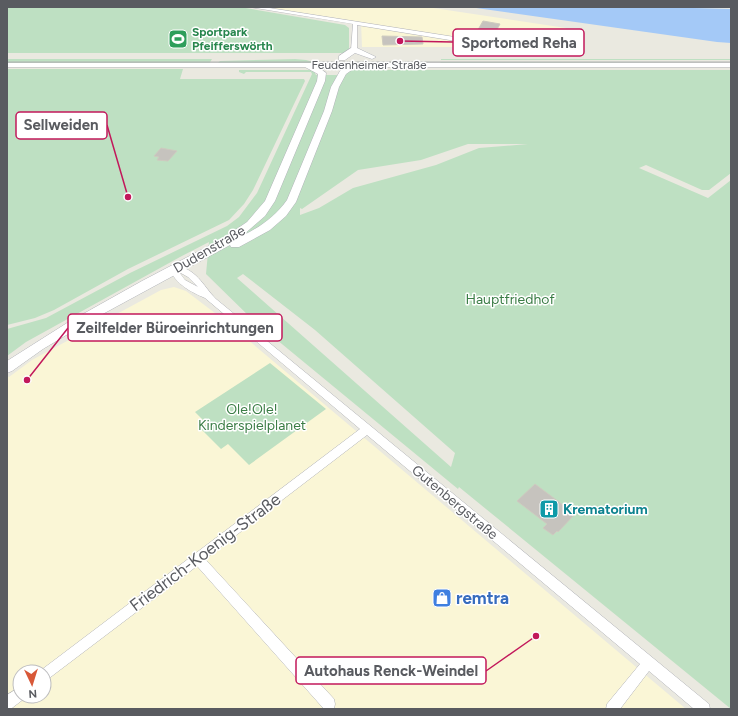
<svg xmlns="http://www.w3.org/2000/svg" width="738" height="716" font-family="Figtree,sans-serif">
  <style>
    .commercial { fill: #faf6d6; fill-rule: evenodd }
    .green { fill: #bee0c2; fill-rule: evenodd }
    .water { fill: #a4c9f7 }
    .building { fill: #c6c3be; stroke: #cecbbf }
    .lines { fill: none; stroke-linecap: round; stroke-linejoin: round }
    .street-casing { stroke: #b1b2b7; stroke-width: 1 }
    .secondary-casing { stroke: #b2b4ba; stroke-width: 1 }
    .street { fill: #fff; fill-rule: evenodd }
    .secondary { fill: #fff; fill-rule: evenodd }
    .tram { stroke: #b1b2b2; stroke-width: 1 }
    .labels { text-anchor: middle; stroke-width: 3; stroke-linejoin: round; paint-order: stroke }
    .far-leisure-label { font-size: 12px; font-weight: bold; fill: #27864d; stroke: #fff; text-anchor: start }
    .far-street-label { font-size: 12px; fill: #595b60; stroke: #fff }
    .street-label { font-size: 14px; fill: #595b60; stroke: #fff }
    .park-label { font-size: 14px; fill: #3b7d46; stroke: #fff }
    .culture-label { font-size: 14px; font-weight: bold; fill: #0d838f; stroke: #fff; text-anchor: start }
    .near-street-label { font-size: 17px; fill: #595b60; stroke: #fff }
    .near-shop-label { font-size: 17px; font-weight: bold; fill: #366cbe; stroke: #fff; text-anchor: start }
    .leader { fill: none; stroke: #c2185b; stroke-width: 1.5 }
    .callout-dot { fill: #c2185b; stroke: #fff; stroke-width: 1.5 }
    .callout { fill: #fff; stroke: #c2185b; stroke-width: 1.5 }
    .callout-label { font-size: 15px; text-anchor: middle; font-weight: bold; fill: #595b60 }
  </style>
  <rect width="100%" height="100%" fill="#eae9e0"/>
  <path class="commercial" d="M 263,7 L 427,7 L 566,28 L 557,47 L 362,47 L 361,22 Z
    M 174,287 L 186,291 L 228,323 L 686,709 L 7,709 L 7,376 L 9,377 L 32,360 L 161,290 ZM 20,672 L 44,672 L 44,696 L 20,696 Z"/>
  <path class="green" d="M 7,7 L 240,7 L 345,25 L 349,28 L 349,49 L 344,53 L 7,53 Z
    M 7,59 L 212,59 L 209,64 L 7,64 Z
    M 295,59 L 306,60 L 317,63 L 218,63 L 220,61 Z
    M 441,59 L 731,59 L 731,60 L 441,60 Z
    M 441,62 L 731,62 L 440,63 Z
    M 7,69 L 183,69 L 180,79 L 304,79 L 305,81 L 253,190 L 244,204 L 229,220 L 128,269 L 54,310 L 35,318 L 7,325 Z
    M 239,70 L 311,70 L 314,71 L 316,75 L 346,75 L 349,70 L 731,70 L 731,173 L 709,190 L 702,190 L 646,165 L 639,168 L 708,198 L 731,180 L 731,709 L 459,487 L 458,489 L 254,321 L 206,274 L 209,242 L 180,257 L 26,342 L 7,356 L 7,329 L 46,318 L 130,273 L 227,226 L 239,217 L 257,193 L 312,74 L 311,72 L 246,72 L 244,74 L 239,72 ZM 468,144 L 528,144 L 479,148 L 436,165 L 353,188 L 319,208 L 300,215 L 300,208 L 302,209 L 358,170 L 421,160 ZM 243,274 L 315,330 L 455,453 L 451,467 L 237,278 Z
    M 270,363 L 326,409 L 249,465 L 228,444 L 221,449 L 200,428 L 207,424 L 195,412 Z"/>
  <path class="water" d="M 469,7 L 656,7 L 731,9 L 731,43 L 717,42 Z"/>
  <path class="building" d="M 483,21 L 500,24 L 492,38 L 475,35 Z
    M 382,36 L 422,37 L 423,44 L 383,45 Z
    M 161,148 L 177,151 L 168,161 L 157,160 L 159,157 L 154,156 Z
    M 535,484 L 575,514 L 558,532 L 557,531 L 553,535 L 543,528 L 547,524 L 517,501 Z"/>
  <g class="lines">
    <defs>
      <path id="street" d="M 250,7 L 263,7 L 493,43 L 558,42 L 561,44 L 558,46 L 493,47 L 357,25 L 357,50 L 354,52 L 351,50 L 353,24 Z
        M 174,266 C 197,268 202,285 216,299 L 709,704 L 710,709 L 694,709 L 649,671 L 620,709 L 606,709 L 607,704 L 640,664 L 367,435 L 205,559 L 334,699 L 335,704 L 334,709 L 324,709 L 197,566 L 48,679 L 44,681 L 44,672 L 39,672 L 40,671 L 360,429 L 205,298 C 191,292 175,284 170,269 ZM 179,272 L 188,277 L 198,287 L 185,280 Z
        M 20,687 L 20,696 L 25,696 L 25,698 L 12,708 L 7,709 L 7,695 Z"/>
      <path id="secondary" d="M 351,48 L 357,48 L 376,57 L 372,59 L 355,53 L 345,60 L 339,60 L 339,56 Z
        M 7,63 L 731,63 L 731,67 L 356,67 L 346,74 L 339,87 L 332,111 L 296,202 L 286,216 L 270,230 L 239,247 L 231,247 L 230,245 L 88,322 L 43,349 L 12,371 L 7,373 L 7,361 L 67,323 L 142,281 L 222,239 L 247,222 L 265,201 L 317,81 L 318,74 L 305,67 L 7,67 ZM 318,67 L 345,67 L 340,71 L 331,87 L 324,111 L 287,200 C 275,217 260,227 242,236 L 265,216 L 275,201 L 325,81 L 326,73 Z"/>
    </defs>
    <use href="#street" class="street-casing"/>
    <use href="#secondary" class="secondary-casing"/>
    <use href="#street" class="street"/>
    <use href="#secondary" class="secondary"/>
    <path class="tram" d="M 7,62 L 731,62"/>
  </g>
  <defs>
    <symbol id="stadium-square" viewBox="-11 -11 22 22"><rect x="-9" y="-9" width="18" height="18" rx="4" fill="#2e9e5b" stroke="#fff"/><path d="M0-5a6.5 5 0 1 0 0 10a6.5 5 0 1 0 0-10ZM-3.5-1.8h7v3.6h-7Z" fill="#fff"/></symbol>
    <symbol id="building-square" viewBox="-11 -11 22 22"><rect x="-9" y="-9" width="18" height="18" rx="4" fill="#0f9aa8" stroke="#fff"/><path d="M-4-6H4V6H1V3H-1V6H-4ZM-2.5-4.3h1.7v1.8h-1.7ZM.8-4.3h1.7v1.8H.8ZM-2.5-1h1.7V.8h-1.7ZM.8-1h1.7V.8H.8Z" fill="#fff"/></symbol>
    <symbol id="shop-square" viewBox="-11 -11 22 22"><rect x="-9" y="-9" width="18" height="18" rx="4" fill="#3f7fe0" stroke="#fff"/><path d="M-5-2.5h2.3a2.7 3.5 0 0 1 5.4 0H5L5.5 6h-11ZM-1.5-2.5h3a1.5 2.3 0 0 0-3 0Z" fill="#fff"/></symbol>
  </defs>
  <g fill-rule="evenodd">
    <use href="#stadium-square" x="167" y="28" width="22" height="22"/>
    <use href="#building-square" x="538" y="498" width="22" height="22"/>
    <use href="#shop-square" x="431" y="587" width="22" height="22"/>
  </g>
  <g class="labels">
    <g class="far-leisure-label">
      <text x="192" y="36">Sportpark<tspan x="192" dy="14">Pfeifferswörth</tspan></text>
    </g>
    <g class="far-street-label">
      <text x="369" y="69">Feudenheimer Straße</text>
    </g>
    <g class="street-label">
      <text transform="translate(209 249) rotate(-30)" y="5">Dudenstraße</text>
      <text transform="translate(455 502) rotate(40)" y="5">Gutenbergstraße</text>
    </g>
    <g class="park-label">
      <text x="510" y="304">Hauptfriedhof</text>
      <text x="252" y="414">Ole!Ole!<tspan x="252" dy="16">Kinderspielplanet</tspan></text>
    </g>
    <g class="culture-label">
      <text x="563" y="514">Krematorium</text>
    </g>
    <g class="near-street-label">
      <text transform="translate(205 552) rotate(-37)" y="6">Friedrich-Koenig-Straße</text>
    </g>
    <g class="near-shop-label">
      <text x="456" y="604">remtra</text>
    </g>
  </g>
  <path class="leader" d="M400 41L453 42M128 197L107 125M27 380L68 328M536 636L486 671"/>
  <g class="callout-dot">
    <circle cx="400" cy="41" r="4"/>
    <circle cx="128" cy="197" r="4"/>
    <circle cx="27" cy="380" r="4"/>
    <circle cx="536" cy="636" r="4"/>
  </g>
  <g class="callout">
    <rect x="453" y="29" width="131" height="27" rx="4"/>
    <rect x="16" y="112" width="91" height="27" rx="4"/>
    <rect x="68" y="314" width="214" height="27" rx="4"/>
    <rect x="296" y="657" width="190" height="27" rx="4"/>
  </g>
  <g class="callout-label">
    <text x="519" y="48">Sportomed Reha</text>
    <text x="61" y="130">Sellweiden</text>
    <text x="175" y="333">Zeilfelder Büroeinrichtungen</text>
    <text x="391" y="676">Autohaus Renck-Weindel</text>
  </g>
  <rect width="738" height="716" fill="none" stroke="#595b60" stroke-width="16"/>
  <g transform="translate(32 684) rotate(176)"><circle r="19" fill="#ffffff" stroke="#bdbdbf"/>
  <path d="M0-3L7 15L0 10L-7 15Z" fill="#d85838"/>
  <text y="-6" font-size="11" font-weight="bold" text-anchor="middle" fill="#595b60">N</text>
  </g>
</svg>
